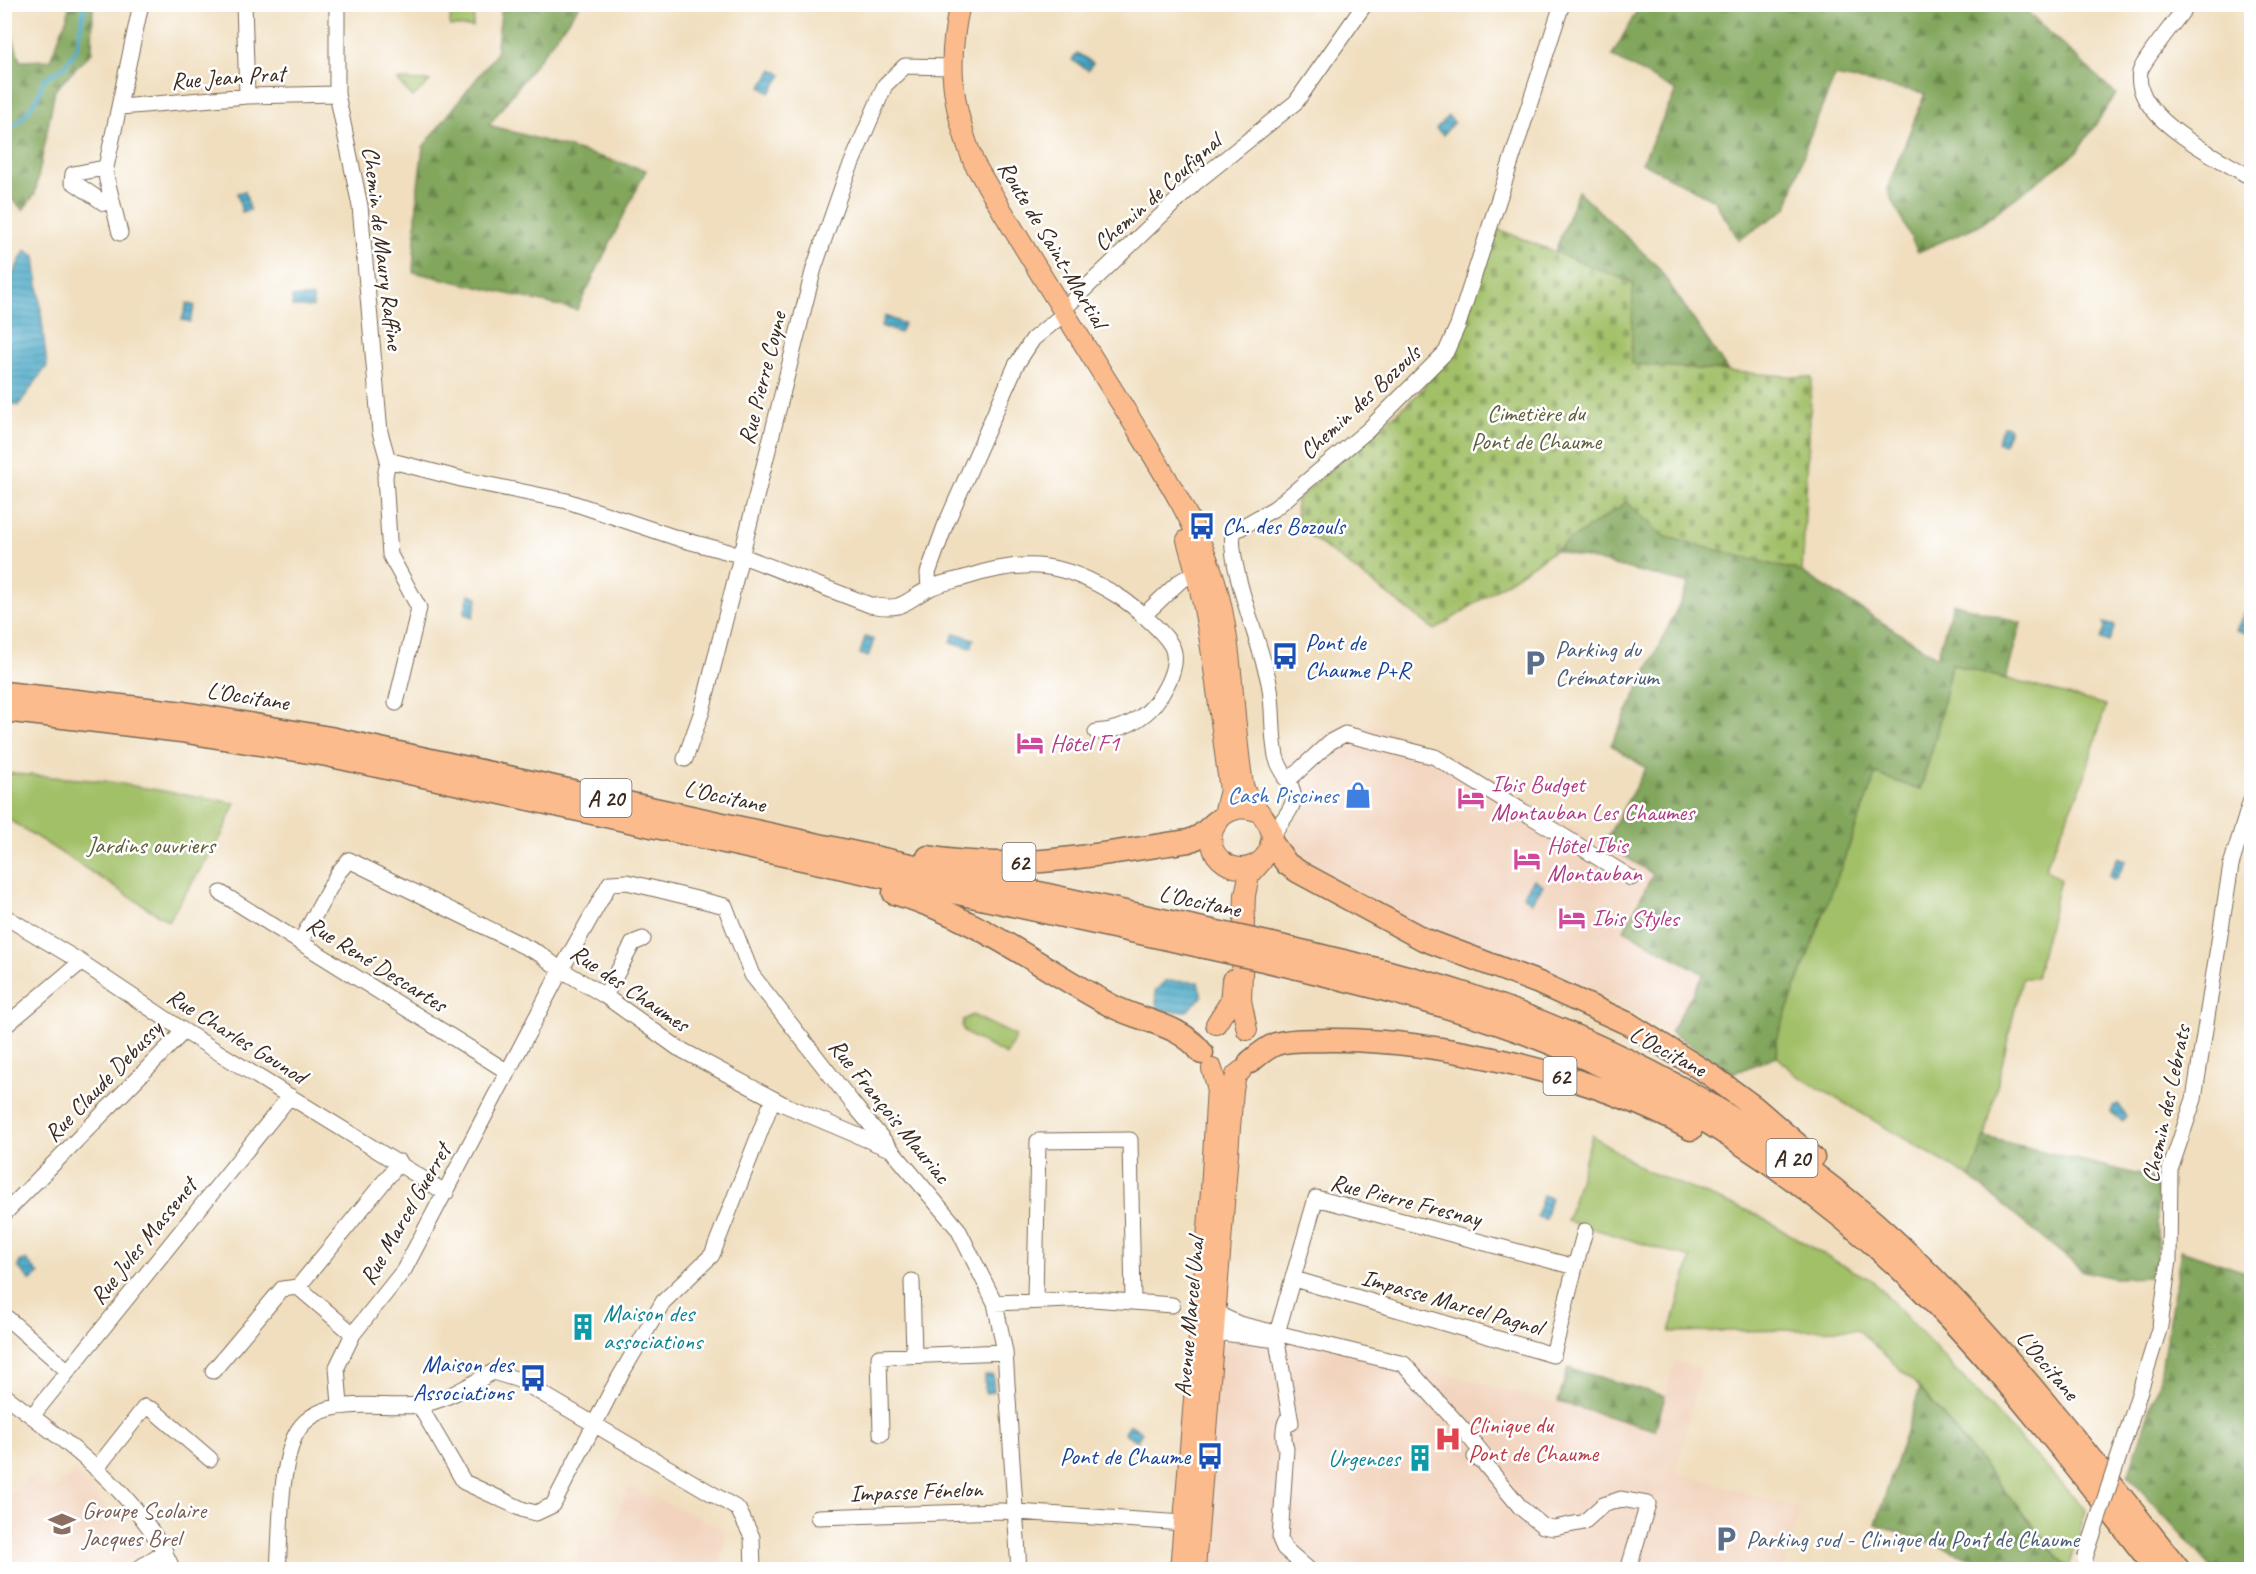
<svg xmlns="http://www.w3.org/2000/svg" width="2256" height="1574" font-family="Caveat,sans-serif">
  <style>
    .built { fill: #f2d4be }
    .green { fill: #a2c067; stroke: #6e7542; stroke-width: 1.5 }
    .forest { fill: url(#forest-firs); stroke: #5e683d; stroke-width: 1.5 }
    .cemetery { fill: url(#cemetery-stones); stroke: #6e7542; stroke-width: 1.5 }
    .water { fill: url(#water-rules); stroke: #406872; stroke-width: 1.5 }
    .lines { fill: none; stroke-linecap: round; stroke-linejoin: round }
    .stream { stroke: #46a7c6; stroke-width: 4 }
    .minor-casing { stroke: #7a6956; stroke-width: 17 }
    .major-casing { stroke: #7a6956; stroke-width: 22 }
    .highway-casing { stroke: #7a6956; stroke-width: 25 }
    .minor { stroke: #fff; stroke-width: 15 }
    .major { stroke: #fbbb8c; stroke-width: 20 }
    .highway { stroke: #fbbb8c; stroke-width: 22 }
    .minor-bridge-casing { stroke: #7a6956; stroke-width: 17; stroke-linecap: butt }
    .highway-bridge-casing { stroke: #7a6956; stroke-width: 25; stroke-linecap: butt }
    .minor-bridge { stroke: #fff; stroke-width: 15 }
    .highway-bridge { stroke: #fbbb8c; stroke-width: 22 }
    .labels { text-anchor: middle; stroke-width: 5; stroke-linejoin: round; paint-order: stroke }
    .shield { fill: #fff; stroke: #766a62; stroke-width: 1.5 }
    .shield-label { font-size: 22px; font-weight: bold; fill: #3b2a1e }
    .street-label { font-size: 24px; fill: #3b2a1e; stroke: #fff }
    .park-label { font-size: 24px; fill: #5f5e38; stroke: #fff }
    .transit-label { font-size: 24px; fill: #164399; stroke: #fff; text-anchor: start }
    .service-label { font-size: 24px; fill: #4e5e75; stroke: #fff; text-anchor: start }
    .hotel-label { font-size: 24px; fill: #b23c85; stroke: #fff; text-anchor: start }
    .shop-label { font-size: 24px; fill: #366cbe; stroke: #fff; text-anchor: end }
    .culture-label { font-size: 24px; fill: #0d838f; stroke: #fff; text-anchor: start }
    .health-label { font-size: 24px; fill: #be3a42; stroke: #fff; text-anchor: start }
    .education-label { font-size: 24px; fill: #785e54; stroke: #fff; text-anchor: start }
  </style>
  <defs>
    <pattern id="forest-firs" width="22" height="20" patternUnits="userSpaceOnUse" patternTransform="scale(1.5)"><rect width="22" height="20" fill="#81a65c"/><path d="M5 1l3.5 6h-7zM16 11l3.5 6h-7z" fill="#6b874b"/></pattern>
    <pattern id="cemetery-stones" width="16" height="16" patternUnits="userSpaceOnUse" patternTransform="scale(1.5)"><rect width="16" height="16" fill="#a2c067"/><path d="M2 7V4a2 2 0 0 1 4 0v3zM10 15v-3a2 2 0 0 1 4 0v3z" fill="#859c54"/></pattern>
    <pattern id="water-rules" width="6" height="5" patternUnits="userSpaceOnUse" patternTransform="scale(1.5)"><rect width="6" height="5" fill="#46a7c6"/><path d="M0 2.5h6" fill="none" stroke="#3c88a0"/></pattern>
  </defs>
  <rect width="100%" height="100%" fill="#fff"/>
  <filter id="ink" filterUnits="userSpaceOnUse"><feTurbulence type="fractalNoise" baseFrequency=".0167" numOctaves="2"/><feDisplacementMap in="SourceGraphic" scale="12" xChannelSelector="R" yChannelSelector="G"/><feConvolveMatrix kernelMatrix="1 2 1 2 8 2 1 2 1" color-interpolation-filters="sRGB"/></filter>
  <filter id="wash" filterUnits="userSpaceOnUse"><feTurbulence type="fractalNoise" baseFrequency=".008" numOctaves="4" result="noise"/><feDisplacementMap in="SourceGraphic" scale="24" xChannelSelector="R" yChannelSelector="G"/><feGaussianBlur stdDeviation="1.35" result="paint"/><feColorMatrix in="noise" values="0 0 0 0 0 0 0 0 0 0 0 0 0 0 0 0 0 1.4 0 .05"/><feComposite in="paint" operator="in"/></filter>
  <g filter="url(#wash)">
    <rect width="100%" height="100%" fill="#f0debe"/>
    <path class="built" d="M 1341,724 L 1379,726 L 1449,755 L 1653,874 L 1683,964 L 1704,974 L 1670,1032 L 1573,982 L 1403,918 L 1306,858 L 1295,848 L 1292,836 L 1294,825 L 1304,810 L 1304,789 L 1288,760 Z
      M 1285,1326 L 1313,1338 L 1655,1430 L 1675,1360 L 1701,1370 L 1676,1472 L 1801,1509 L 1784,1569 L 1202,1570 L 1221,1343 Z
      M 75,1471 L 142,1551 L 117,1569 L 5,1569 L 5,1497 L 37,1473 L 51,1491 Z
      M 627,1486 L 726,1529 L 721,1569 L 576,1569 L 581,1538 L 610,1539 Z"/>
    <path class="green" d="M 451,5 L 475,5 L 473,27 L 450,26 Z
      M 397,80 L 430,81 L 413,97 Z
      M 1951,664 L 2106,705 L 2083,782 L 2045,868 L 2060,880 L 2036,978 L 2022,978 L 1985,1137 L 1971,1178 L 1793,1073 L 1777,1056 L 1776,1040 L 1876,773 L 1920,790 L 1936,736 Z
      M 4,773 L 104,781 L 235,803 L 222,835 L 168,921 L 5,817 Z
      M 972,1015 L 1016,1036 L 1006,1055 L 965,1033 L 962,1027 L 963,1020 Z
      M 1592,1135 L 1646,1171 L 1758,1215 L 1834,1261 L 1872,1280 L 2086,1510 L 2069,1569 L 1920,1388 L 1857,1329 L 1670,1332 L 1691,1258 L 1567,1221 Z"/>
    <path class="forest" d="M 69,5 L 93,5 L 92,52 L 55,90 L 35,194 L 23,210 L 5,193 L 5,12 L 20,61 L 50,60 L 68,15 Z
      M 502,5 L 580,5 L 489,125 L 646,170 L 577,310 L 413,272 L 418,186 L 423,147 L 496,54 Z
      M 1640,5 L 2020,5 L 2116,94 L 2077,152 L 1979,225 L 1918,252 L 1887,189 L 1925,93 L 1835,76 L 1808,141 L 1787,208 L 1739,240 L 1714,200 L 1642,163 L 1676,91 L 1612,56 Z
      M 1578,191 L 1658,267 L 1728,371 L 1630,364 L 1633,283 L 1555,252 Z
      M 1627,502 L 1664,536 L 1802,572 L 1937,657 L 1953,603 L 2021,623 L 2006,679 L 1951,664 L 1936,736 L 1920,790 L 1876,774 L 1776,1040 L 1777,1056 L 1734,1073 L 1670,1032 L 1704,974 L 1624,930 L 1653,874 L 1604,843 L 1646,768 L 1611,745 L 1689,584 L 1554,550 Z
      M 1985,1137 L 2157,1179 L 2157,1277 L 2114,1278 L 2083,1271 L 1971,1178 Z
      M 2181,1250 L 2251,1274 L 2251,1569 L 2213,1569 L 2128,1476 L 2159,1382 Z
      M 1568,1368 L 1665,1396 L 1655,1430 L 1558,1402 Z
      M 1920,1388 L 2068,1569 L 1972,1569 L 1975,1559 L 1876,1524 Z"/>
    <path class="cemetery" d="M 1495,228 L 1633,283 L 1631,364 L 1812,378 L 1802,572 L 1663,536 L 1627,502 L 1435,630 L 1297,526 L 1296,500 L 1417,395 L 1458,344 Z"/>
    <path class="water" d="M 1077,53 L 1093,63 L 1088,70 L 1072,60 Z
      M 773,69 L 782,75 L 770,93 L 761,87 Z
      M 1448,116 L 1454,122 L 1443,135 L 1436,129 Z
      M 245,191 L 250,210 L 242,212 L 237,193 Z
      M 25,250 L 35,256 L 47,366 L 18,406 L 5,402 L 5,290 Z
      M 292,297 L 313,297 L 313,307 L 292,307 Z
      M 187,303 L 195,306 L 190,322 L 182,320 Z
      M 885,316 L 904,324 L 900,333 L 881,326 Z
      M 2003,426 L 2008,426 L 2010,429 L 2004,445 L 1997,442 Z
      M 469,594 L 478,597 L 473,617 L 464,614 Z
      M 2244,613 L 2251,615 L 2246,633 L 2236,630 Z
      M 2103,623 L 2115,625 L 2109,642 L 2101,639 L 2105,627 Z
      M 954,633 L 974,639 L 971,648 L 951,642 Z
      M 865,637 L 874,640 L 868,657 L 860,654 Z
      M 2118,857 L 2125,861 L 2117,878 L 2113,880 L 2109,875 Z
      M 1534,879 L 1543,885 L 1532,902 L 1523,896 Z
      M 1165,981 L 1198,982 L 1202,997 L 1187,1011 L 1169,1012 L 1157,1009 L 1155,991 Z
      M 2119,1105 L 2126,1116 L 2122,1121 L 2111,1112 L 2113,1107 Z
      M 1543,1195 L 1551,1198 L 1545,1219 L 1537,1217 Z
      M 26,1260 L 39,1274 L 31,1281 L 18,1267 L 20,1261 Z
      M 985,1375 L 993,1375 L 994,1392 L 985,1393 Z
      M 1129,1424 L 1142,1432 L 1137,1441 L 1124,1433 Z"/>
    <g class="lines">
      <path class="stream" d="M 4,134 L 21,120 L 37,98 L 44,79 L 64,67 L 76,50 L 85,4"/>
    </g>
  </g>
  <g filter="url(#ink)">
    <g class="lines">
      <defs>
        <path id="minor" d="M 244,4 L 247,96
          M 337,4 L 337,94 L 360,206 L 380,432 L 388,460 L 385,477 L 390,555 L 419,608 L 396,703
          M 2188,4 C 2179,17 2143,60 2140,72 C 2131,117 2220,159 2252,178
          M 121,107 L 247,96 L 337,94
          M 105,172 L 99,169 L 73,174 L 72,181 L 104,203 L 111,198
          M 120,233 L 105,172 L 141,4
          M 388,460 L 465,480 L 567,501 L 680,539 L 740,555 L 870,605 C 903,611 901,604 928,589 C 939,583 955,581 967,577 C 1027,558 1064,562 1118,596 C 1133,605 1163,631 1171,645 C 1183,665 1159,705 1142,716 C 1129,726 1112,731 1096,732
          M 929,589 L 928,573 L 945,526 L 1016,365 L 1033,339 L 1060,317 L 1068,305 L 1194,184 L 1296,102 L 1365,4
          M 1143,616 L 1179,582 L 1196,572
          M 685,759 L 702,711 L 814,268 L 845,179 L 885,85 L 905,66 L 951,67
          M 1285,778 L 1293,776 L 1330,742 L 1345,734 L 1435,757 L 1631,878
          M 1272,837 C 1277,824 1290,815 1293,802 C 1296,784 1279,772 1276,756 C 1271,732 1274,707 1269,683 C 1261,644 1228,567 1233,532 L 1275,508 L 1368,430 L 1446,352 L 1458,325 L 1562,4
          M 221,893 L 508,1072
          M 4,916 L 81,962 L 184,1031 L 446,1193
          M 300,942 L 338,873 L 349,860 L 540,954 L 557,967 L 605,996 L 678,1048 L 783,1104 L 887,1148
          M 605,996 L 633,943 L 643,939
          M 4,1027 L 81,962
          M 4,1214 L 184,1031
          M 1575,1267 L 1585,1231
          M 912,1281 L 914,1355
          M 298,1287 L 400,1162
          M 1035,1300 L 1038,1141 L 1130,1140 L 1133,1302
          M 995,1303 L 1093,1299 L 1172,1305
          M 1216,1305 L 1222,1316 L 1239,1324 L 1404,1364 L 1466,1433 L 1483,1454 L 1483,1462
          M 7,1318 L 67,1370
          M 1213,1338 L 1223,1333 L 1269,1339
          M 1275,1340 L 1316,1198 L 1575,1267 L 1553,1355 L 1294,1279
          M 1278,1347 L 1291,1423
          M 213,1371 L 282,1289 L 298,1287 L 353,1334
          M 4,1395 C 68,1444 140,1493 173,1570
          M 340,1405 L 337,1367 L 353,1334 L 404,1270 L 561,970 L 610,883 L 627,882 L 725,906 L 752,975 L 854,1105 L 958,1229 L 995,1303 L 1005,1352 L 1019,1570
          M 419,1405 L 464,1482 L 524,1510 L 536,1513 L 553,1505 L 612,1390 L 663,1302 L 712,1255 L 773,1099
          M 32,1416 L 290,1096
          M 1289,1417 C 1282,1424 1283,1440 1286,1449 L 1280,1539 L 1284,1548 L 1309,1570
          M 2130,1423 L 2160,1326 L 2169,1260 L 2170,1170 L 2194,1099 L 2231,865 L 2252,797
          M 881,1434 L 879,1357 L 1005,1352
          M 1475,1457 L 1483,1462 L 1521,1508 L 1543,1526 L 1554,1528 L 1584,1522 L 1603,1505 L 1621,1499 L 1648,1504 L 1628,1570
          M 96,1469 L 145,1407 L 153,1410 L 210,1459
          M 818,1517 L 1001,1511 L 1184,1523 L 1189,1524 L 1191,1529
          M 136,1570 L 165,1551
          M 278,1570 C 281,1528 279,1483 292,1443 C 310,1390 377,1410 418,1405 C 444,1402 470,1385 493,1372 L 519,1380 L 738,1509 L 752,1537 L 753,1570"/>
        <path id="major" d="M 960,4 C 946,64 952,107 974,163 C 1022,246 1073,327 1124,408 C 1156,461 1197,522 1215,581 C 1234,646 1232,718 1243,784 C 1246,807 1277,819 1271,843 C 1267,864 1243,875 1225,863 C 1194,842 1221,798 1256,811
          M 1187,540 C 1212,621 1218,706 1230,790 L 1224,814
          M 1216,1024 L 1230,1002 L 1232,980
          M 1247,1030 L 1241,1000 L 1245,895 L 1249,876 L 1262,861
          M 1180,1570 L 1211,1191 L 1217,1086 L 1212,1069
          M 1195,1570 L 1233,1090 L 1236,1075 L 1241,1071"/>
        <path id="highway" d="M 4,693 L 184,713 L 330,738 L 1203,929
          M 4,710 L 181,731 L 327,755 L 1200,946
          M 1272,843 L 1287,864 L 1299,872 L 1423,939 L 1539,983 L 1629,1024 L 1712,1076 L 1754,1107 L 1813,1158
          M 928,857 C 1014,873 1103,853 1189,841 L 1200,836 L 1217,821
          M 894,893 C 974,916 1038,966 1110,1005 C 1141,1022 1180,1023 1202,1053
          M 1272,944 C 1336,960 1402,973 1465,994 C 1639,1052 1804,1146 1933,1278 C 2022,1369 2100,1470 2179,1570
          M 1268,961 C 1355,982 1441,1002 1525,1033 C 1672,1089 1809,1178 1920,1288 C 2007,1375 2081,1474 2157,1570
          M 1250,1062 C 1258,1055 1266,1048 1276,1044 C 1292,1039 1310,1041 1326,1040 C 1436,1038 1595,1075 1691,1129"/>
      </defs>
      <use href="#minor" class="minor-casing"/>
      <use href="#major" class="major-casing"/>
      <use href="#highway" class="highway-casing"/>
      <use href="#minor" class="minor"/>
      <use href="#major" class="major"/>
      <use href="#highway" class="highway"/>
      <defs>
        <path id="minor-bridge" d="M 2085,1558 L 2130,1423"/>
        <path id="highway-bridge" d="M 1203,929 L 1272,944
          M 1200,946 L 1268,961"/>
      </defs>
      <use href="#minor-bridge" class="minor-bridge-casing"/>
      <use href="#highway-bridge" class="highway-bridge-casing"/>
      <use href="#minor-bridge" class="minor-bridge"/>
      <use href="#highway-bridge" class="highway-bridge"/>
    </g>
  </g>
  <defs>
    <symbol id="bus-bare" viewBox="-9 -9 18 18"><path d="M-5-6H5V4H4V6H2V4H-2V6H-4V4H-5ZM-3.5-4V0h7V-4ZM-3.5 1.2v1.5H-2V1.2ZM2 1.2v1.5H3.5V1.2Z" fill="#1a4fb4" stroke="#fff" stroke-width="2.5" paint-order="stroke"/></symbol>
    <symbol id="parking-bare" viewBox="-9 -9 18 18"><path d="M-3.5-5.5H1a3.5 3.5 0 0 1 0 7H-1V5.5H-3.5ZM-1-3.4V-.6H.8a1.4 1.4 0 0 0 0-2.8Z" fill="#5c6f8a" stroke="#fff" stroke-width="2.5" paint-order="stroke"/></symbol>
    <symbol id="hotel-bare" viewBox="-9 -9 18 18"><path d="M-6-4.5h1.5V1H6V5H4.5V3h-9V5H-6ZM-4 0a1.8 1.8 0 1 1 3.6 0ZM.5 0V-2.5h3Q6-2.5 6 0Z" fill="#d1479c" stroke="#fff" stroke-width="2.5" paint-order="stroke"/></symbol>
    <symbol id="shop-bare" viewBox="-9 -9 18 18"><path d="M-5-2.5h2.3a2.7 3.5 0 0 1 5.4 0H5L5.5 6h-11ZM-1.5-2.5h3a1.5 2.3 0 0 0-3 0Z" fill="#3f7fe0" stroke="#fff" stroke-width="2.5" paint-order="stroke"/></symbol>
    <symbol id="building-bare" viewBox="-9 -9 18 18"><path d="M-4-6H4V6H1V3H-1V6H-4ZM-2.5-4.3h1.7v1.8h-1.7ZM.8-4.3h1.7v1.8H.8ZM-2.5-1h1.7V.8h-1.7ZM.8-1h1.7V.8H.8Z" fill="#0f9aa8" stroke="#fff" stroke-width="2.5" paint-order="stroke"/></symbol>
    <symbol id="hospital-bare" viewBox="-9 -9 18 18"><path d="M-5-5h3v3.5h4V-5h3V5h-3V1.5h-4V5h-3Z" fill="#e0444e" stroke="#fff" stroke-width="2.5" paint-order="stroke"/></symbol>
    <symbol id="school-bare" viewBox="-9 -9 18 18"><path d="M0-5L7-2L0 1L-7-2ZM-4 1L0 2.5L4 1V4Q0 6-4 4Z" fill="#8d6e63" stroke="#fff" stroke-width="2.5" paint-order="stroke"/></symbol>
  </defs>
  <g fill-rule="evenodd">
    <use href="#bus-bare" x="1183" y="507" width="38" height="38"/>
    <use href="#bus-bare" x="1266" y="637" width="38" height="38"/>
    <use href="#parking-bare" x="1516" y="644" width="38" height="38"/>
    <use href="#hotel-bare" x="1011" y="724" width="38" height="38"/>
    <use href="#shop-bare" x="1339" y="776" width="38" height="38"/>
    <use href="#hotel-bare" x="1452" y="779" width="38" height="38"/>
    <use href="#hotel-bare" x="1508" y="840" width="38" height="38"/>
    <use href="#hotel-bare" x="1553" y="899" width="38" height="38"/>
    <use href="#building-bare" x="564" y="1308" width="38" height="38"/>
    <use href="#bus-bare" x="514" y="1359" width="38" height="38"/>
    <use href="#hospital-bare" x="1429" y="1420" width="38" height="38"/>
    <use href="#bus-bare" x="1191" y="1437" width="38" height="38"/>
    <use href="#building-bare" x="1401" y="1439" width="38" height="38"/>
    <use href="#school-bare" x="43" y="1505" width="38" height="38"/>
    <use href="#parking-bare" x="1707" y="1520" width="38" height="38"/>
  </g>
  <g class="labels">
    <g class="shield">
      <rect x="580.5" y="779" width="51" height="38" rx="4.5"/>
      <rect x="1002.5" y="843" width="33" height="38" rx="4.5"/>
      <rect x="1543.5" y="1057" width="33" height="38" rx="4.5"/>
      <rect x="1766.5" y="1139" width="51" height="38" rx="4.5"/>
    </g>
    <g class="shield-label">
      <text x="606" y="806">A 20</text>
      <text x="1019" y="870">62</text>
      <text x="1560" y="1084">62</text>
      <text x="1792" y="1166">A 20</text>
    </g>
    <g class="street-label">
      <text transform="translate(228 77) rotate(-4)" y="8">Rue Jean Prat</text>
      <text transform="translate(1157 192) rotate(-42)" y="8">Chemin de Coufignal</text>
      <text transform="translate(1053 244) rotate(59)" y="8">Route de Saint-Martial</text>
      <text transform="translate(383 248) rotate(83)" y="8">Chemin de Maury Raffine</text>
      <text transform="translate(762 378) rotate(-76)" y="8">Rue Pierre Coyne</text>
      <text transform="translate(1360 402) rotate(-43)" y="8">Chemin des Bozouls</text>
      <text transform="translate(248 696) rotate(9)" y="8">L'Occitane</text>
      <text transform="translate(725 796) rotate(12)" y="8">L'Occitane</text>
      <text transform="translate(1200 901) rotate(12)" y="8">L'Occitane</text>
      <text transform="translate(377 964) rotate(32)" y="8">Rue René Descartes</text>
      <text transform="translate(630 988) rotate(34)" y="8">Rue des Chaumes</text>
      <text transform="translate(237 1036) rotate(32)" y="8">Rue Charles Gounod</text>
      <text transform="translate(1668 1051) rotate(28)" y="8">L'Occitane</text>
      <text transform="translate(103 1081) rotate(-46)" y="8">Rue Claude Debussy</text>
      <text transform="translate(2166 1104) rotate(-78)" y="8">Chemin des Lebrats</text>
      <text transform="translate(890 1111) rotate(51)" y="8">Rue François Mauriac</text>
      <text transform="translate(1406 1200) rotate(14)" y="8">Rue Pierre Fresnay</text>
      <text transform="translate(405 1214) rotate(-60)" y="8">Rue Marcel Guerret</text>
      <text transform="translate(143 1241) rotate(-51)" y="8">Rue Jules Massenet</text>
      <text transform="translate(1452 1302) rotate(16)" y="8">Impasse Marcel Pagnol</text>
      <text transform="translate(1189 1317) rotate(-85)" y="8">Avenue Marcel Unal</text>
      <text transform="translate(2048 1365) rotate(50)" y="8">L'Occitane</text>
      <text transform="translate(916 1491) rotate(-2)" y="8">Impasse Fénelon</text>
    </g>
    <g class="park-label">
      <text x="1536" y="421">Cimetière du<tspan x="1536" dy="28">Pont de Chaume</tspan></text>
      <text x="151" y="853">Jardins ouvriers</text>
    </g>
    <g class="transit-label">
      <text x="1222" y="534">Ch. des Bozouls</text>
      <text x="1305" y="650">Pont de<tspan x="1305" dy="28">Chaume P+R</tspan></text>
      <text x="513" y="1372" text-anchor="end">Maison des<tspan x="513" dy="28">Associations</tspan></text>
      <text x="1190" y="1464" text-anchor="end">Pont de Chaume</text>
    </g>
    <g class="service-label">
      <text x="1555" y="657">Parking du<tspan x="1555" dy="28">Crématorium</tspan></text>
      <text x="1746" y="1547">Parking sud - Clinique du Pont de Chaume</text>
    </g>
    <g class="hotel-label">
      <text x="1050" y="751">Hôtel F1</text>
      <text x="1491" y="792">Ibis Budget<tspan x="1491" dy="28">Montauban Les Chaumes</tspan></text>
      <text x="1547" y="853">Hôtel Ibis<tspan x="1547" dy="28">Montauban</tspan></text>
      <text x="1592" y="926">Ibis Styles</text>
    </g>
    <g class="shop-label">
      <text x="1338" y="803">Cash Piscines</text>
    </g>
    <g class="culture-label">
      <text x="603" y="1321">Maison des<tspan x="603" dy="28">associations</tspan></text>
      <text x="1400" y="1466" text-anchor="end">Urgences</text>
    </g>
    <g class="health-label">
      <text x="1468" y="1433">Clinique du<tspan x="1468" dy="28">Pont de Chaume</tspan></text>
    </g>
    <g class="education-label">
      <text x="82" y="1518">Groupe Scolaire<tspan x="82" dy="28">Jacques Brel</tspan></text>
    </g>
  </g>
  <rect width="2256" height="1574" fill="none" stroke="#fff" stroke-width="24"/>
</svg>
